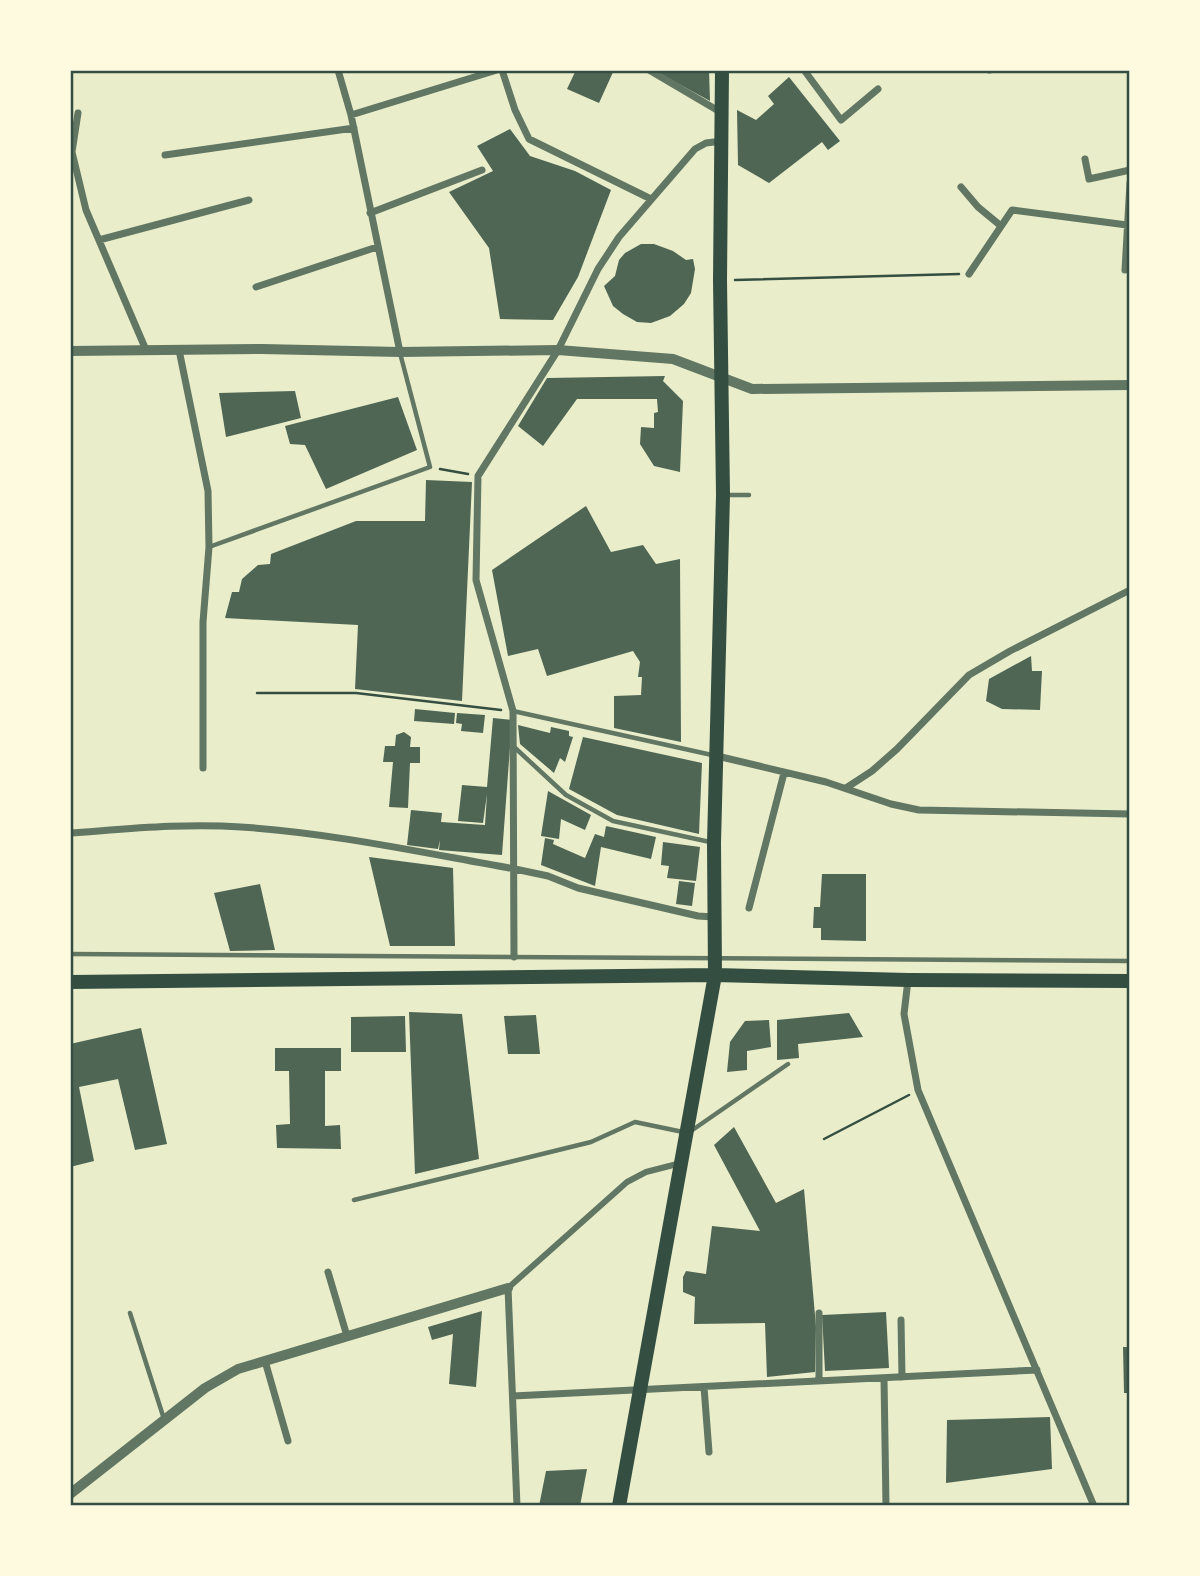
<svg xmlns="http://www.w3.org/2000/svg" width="1200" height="1576" font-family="Karla,sans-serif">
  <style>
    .building { fill: #4f6655 }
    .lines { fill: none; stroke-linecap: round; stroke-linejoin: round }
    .path { stroke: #344e41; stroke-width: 2.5 }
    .service { stroke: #617663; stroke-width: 4.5 }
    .pedestrian { stroke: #617663; stroke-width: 6 }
    .minor { stroke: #617663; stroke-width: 7 }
    .tertiary { stroke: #617663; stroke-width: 10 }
    .primary { stroke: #344e41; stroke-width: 14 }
    .neatline { fill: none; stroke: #344e41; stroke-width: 2.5 }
  </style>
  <rect width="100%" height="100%" fill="#e9edc9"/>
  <path class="building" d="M 576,70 L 614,70 L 599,103 L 567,89 Z
    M 658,70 L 709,70 L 710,101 L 657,72 Z
    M 789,77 L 840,141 L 828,150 L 822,142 L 769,183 L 738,165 L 737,110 L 756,120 L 774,104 L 768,96 Z
    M 510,129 L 530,156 L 575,171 L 611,190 L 578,277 L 553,320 L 500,319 L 489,248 L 449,192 L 493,171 L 477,146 Z
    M 641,244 L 654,244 L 673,251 L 686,260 L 693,259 L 695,269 L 691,293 L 684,304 L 670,316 L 651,323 L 637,322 L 623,314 L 613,306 L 604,286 L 615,276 L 619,260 L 625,253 Z
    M 665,376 L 663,381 L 683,401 L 680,472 L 654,466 L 640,444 L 641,427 L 654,428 L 654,413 L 658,412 L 657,399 L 577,399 L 543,446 L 518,426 L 547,378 Z
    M 295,391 L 301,418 L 226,437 L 219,393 Z
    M 398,397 L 417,450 L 326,489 L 305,445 L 290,444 L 285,426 Z
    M 426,480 L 472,482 L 462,701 L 355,689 L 358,625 L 225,618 L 232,592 L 239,592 L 242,579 L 258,565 L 270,564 L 271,554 L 356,521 L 425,521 Z
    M 586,506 L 611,552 L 643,545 L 656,564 L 680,559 L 681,742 L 614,728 L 614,696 L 641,695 L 642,677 L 638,677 L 640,662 L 633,651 L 547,676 L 538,649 L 508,656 L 492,570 Z
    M 1031,656 L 1032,671 L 1042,671 L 1040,710 L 1002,709 L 986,701 L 989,679 Z
    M 415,709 L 455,713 L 454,724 L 414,721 Z
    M 457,713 L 485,715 L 483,733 L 461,731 L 462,724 L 456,723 Z
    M 493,718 L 512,720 L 502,855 L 439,850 L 440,840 L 438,849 L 407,845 L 411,810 L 442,813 L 441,822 L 485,825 L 487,794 L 483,823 L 458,821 L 462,785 L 487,787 Z
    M 518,725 L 550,733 L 551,727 L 569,731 L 569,736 L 573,737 L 565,762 L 560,758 L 554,773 L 520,744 Z
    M 404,732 L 411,737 L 410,747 L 420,747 L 420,763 L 410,763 L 408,808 L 389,807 L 393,762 L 383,762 L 385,746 L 395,746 L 396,735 Z
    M 583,737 L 702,763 L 699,834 L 617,815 L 569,789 Z
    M 548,791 L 591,815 L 585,830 L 561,819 L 559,839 L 541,836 Z
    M 606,826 L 656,837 L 651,859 L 601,847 L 595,886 L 541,865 L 545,838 L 554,840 L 553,844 L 585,858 L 595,834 L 604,837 Z
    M 663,842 L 700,847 L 696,881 L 667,878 L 669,866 L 661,865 Z
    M 369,857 L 453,868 L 455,946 L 390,946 Z
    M 822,874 L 866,874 L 866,941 L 821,940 L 821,928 L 813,928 L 814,907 L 820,907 Z
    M 679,881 L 695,883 L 692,906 L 676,904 Z
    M 260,884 L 275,950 L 230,951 L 214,893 Z
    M 409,1012 L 462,1014 L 479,1159 L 415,1174 Z
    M 849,1013 L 863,1037 L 798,1044 L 799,1058 L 777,1060 L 777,1020 Z
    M 536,1015 L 540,1054 L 508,1054 L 504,1016 Z
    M 405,1016 L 406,1052 L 351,1052 L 351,1017 Z
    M 769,1020 L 771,1047 L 747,1051 L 747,1070 L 727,1072 L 730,1042 L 745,1021 Z
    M 141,1028 L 167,1144 L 135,1150 L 118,1079 L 79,1087 L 94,1161 L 70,1167 L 70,1044 Z
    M 275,1048 L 341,1048 L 341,1071 L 325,1071 L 325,1126 L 340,1125 L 341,1149 L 277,1148 L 276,1125 L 290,1124 L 289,1071 L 275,1071 Z
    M 734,1127 L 776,1203 L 804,1189 L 816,1327 L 815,1372 L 767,1377 L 765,1323 L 694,1324 L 695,1297 L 683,1292 L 683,1277 L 686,1271 L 706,1274 L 712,1226 L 760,1231 L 714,1145 Z
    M 482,1311 L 476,1387 L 449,1384 L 453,1334 L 432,1340 L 428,1327 Z
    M 886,1312 L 889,1368 L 825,1371 L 822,1315 Z
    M 1123,1347 L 1130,1347 L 1130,1393 L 1124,1393 Z
    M 1050,1417 L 1052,1469 L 946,1483 L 947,1420 Z
    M 587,1469 L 580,1506 L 539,1506 L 546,1471 Z"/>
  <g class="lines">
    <path class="path" d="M 735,280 L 959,274
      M 440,469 L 468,474
      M 257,693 L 356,693 L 501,710
      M 824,1139 L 909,1095"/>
    <path class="service" d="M 725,495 L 749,495
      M 209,547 L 430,467 L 400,353
      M 513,711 L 712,755
      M 513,746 L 566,795 L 613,821 L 710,842
      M 70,954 L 1130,961
      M 691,1131 L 788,1064
      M 354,1200 L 591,1142 L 635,1122 L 683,1132
      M 130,1313 L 164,1419"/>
    <path class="pedestrian" d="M 508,1288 L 627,1182 L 646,1172 L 681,1163"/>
    <path class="minor" d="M 338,70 L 351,115 L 400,352
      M 502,70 L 515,110 L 529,139 L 651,199
      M 649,70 L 722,113
      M 804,70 L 841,120 L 878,89
      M 989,70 L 990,70
      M 78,113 L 72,152 L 86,210 L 146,350
      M 351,115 L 497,70
      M 165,155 L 354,128
      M 1085,159 L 1089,179 L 1130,170
      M 961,187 L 978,207 L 1001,226
      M 370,213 L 482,170
      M 99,240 L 249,200
      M 1125,270 L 1130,183
      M 969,274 L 1012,210 L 1127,225
      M 256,287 L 377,247
      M 179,350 L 208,491 L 209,547 L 203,622 L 203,768
      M 717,756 L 826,782 L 891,804 L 919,810 L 1130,814
      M 846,788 L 872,771 L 897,749 L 969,675 L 1010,651 L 1130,590
      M 70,833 C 127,829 184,823 241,827 C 333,833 424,853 515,869 L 548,876 L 578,888 L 698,916 L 714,917
      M 749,908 L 784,773
      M 514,957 L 513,711 L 476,580 L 478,476 L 558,350 L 598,269 L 619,237 L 695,149 L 706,143 L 722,141
      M 908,980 L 904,1014 L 918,1090 L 1094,1506
      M 328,1272 L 347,1336
      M 508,1288 L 517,1506
      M 819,1313 L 819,1381
      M 901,1320 L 902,1377
      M 265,1361 L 288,1441
      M 884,1378 L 886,1506
      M 704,1387 L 709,1452
      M 513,1396 L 1037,1370"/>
    <path class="tertiary" d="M 70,351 L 262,349 L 400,352 L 558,350 L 673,359 L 752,389 L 1130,385
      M 70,1494 L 205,1388 L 238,1369 L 508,1288"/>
    <path class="primary" d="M 70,982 L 715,975 L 908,980 L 1130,981
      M 619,1506 L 715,975 L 714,843 L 723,495 L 720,280 L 722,70"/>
  </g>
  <rect width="1200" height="1576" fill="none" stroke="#fefae0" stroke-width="144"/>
  <rect x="72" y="72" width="1056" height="1432" class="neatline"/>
</svg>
